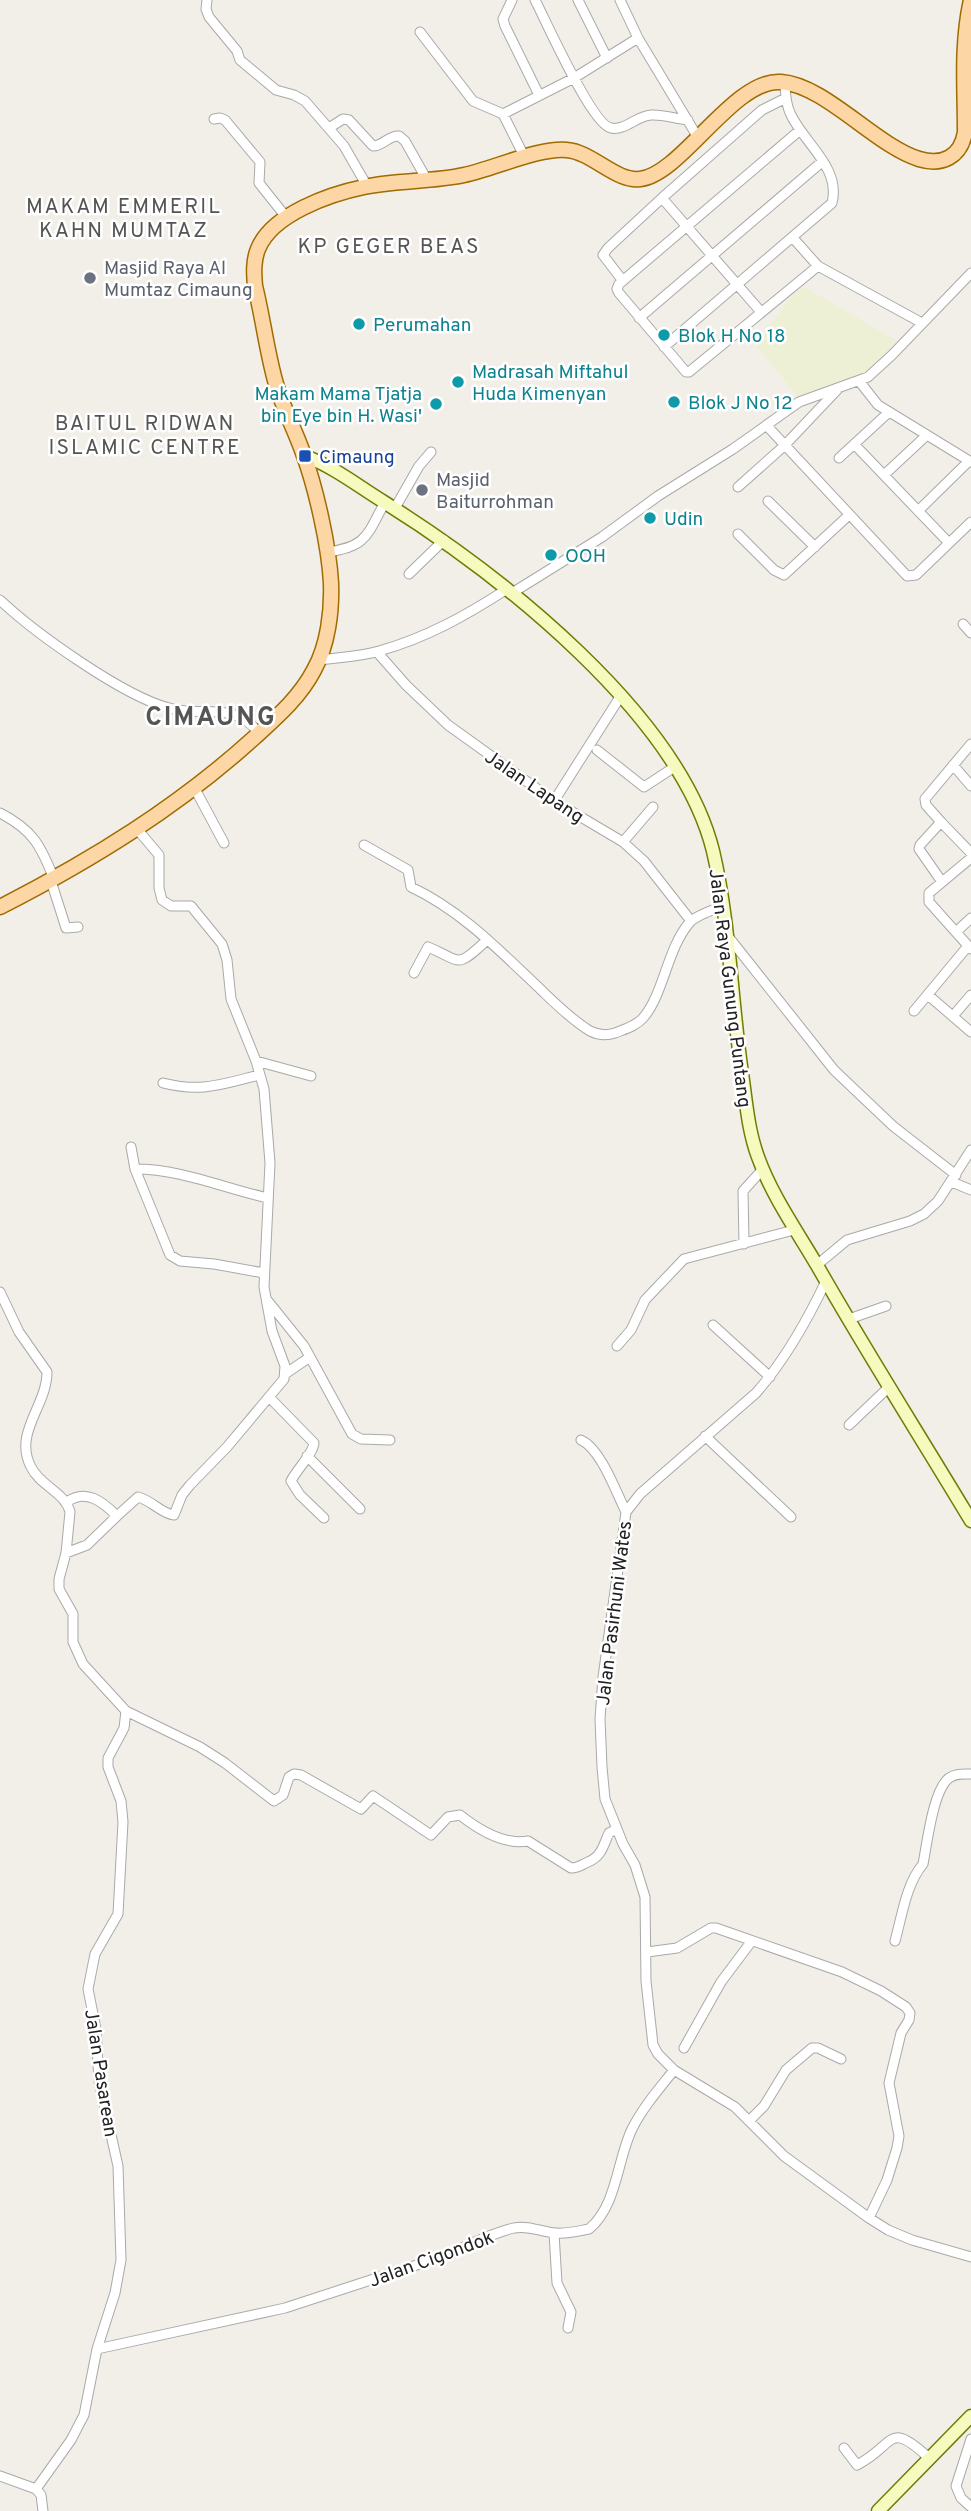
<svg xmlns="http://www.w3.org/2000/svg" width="971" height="2511" font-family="Overpass,sans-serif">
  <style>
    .farmland { fill: #eef0d5 }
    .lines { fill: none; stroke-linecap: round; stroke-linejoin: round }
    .street-casing { stroke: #a9a9a9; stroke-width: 11 }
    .secondary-casing { stroke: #707d05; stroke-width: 15 }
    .primary-casing { stroke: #a06b00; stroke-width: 17 }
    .street { stroke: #fff; stroke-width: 9 }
    .secondary { stroke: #f7fabf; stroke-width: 12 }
    .primary { stroke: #fcd6a4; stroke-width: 14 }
    .worship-dot { fill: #6b7280; stroke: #fff; stroke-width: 2.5 }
    .culture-dot { fill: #0f9aa8; stroke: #fff; stroke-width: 2.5 }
    .transit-dot { fill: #1a4fb4; stroke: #fff; stroke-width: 2.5 }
    .labels { text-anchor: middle; stroke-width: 5; stroke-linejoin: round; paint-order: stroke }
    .worship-label { font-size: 19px; fill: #5b616d; stroke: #fff; text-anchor: start }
    .culture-label { font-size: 19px; fill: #0d838f; stroke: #fff; text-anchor: start }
    .transit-label { font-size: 19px; fill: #164399; stroke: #fff; text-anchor: start }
    .street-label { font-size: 19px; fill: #222; stroke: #fff }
    .neighbourhood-label { font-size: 21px; letter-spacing: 2px; fill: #555; stroke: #fff }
    .district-label { font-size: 26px; font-weight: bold; letter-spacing: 2px; fill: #555; stroke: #fff }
  </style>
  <rect width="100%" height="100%" fill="#f2efe9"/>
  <path class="farmland" d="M 805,287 L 897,341 L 865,373 L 798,397 L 756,345 L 791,297 Z"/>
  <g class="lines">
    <defs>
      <path id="street" d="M 207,0 L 206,9 L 209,17 L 237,51 L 240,60 L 276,90 L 294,95 L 305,101 L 344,146 L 367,186
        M 512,0 L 503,19 L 505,26 L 539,95
        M 535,0 C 546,21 592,125 611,128 C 625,131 636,116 651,115 C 663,114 675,119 688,120
        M 578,0 L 607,58
        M 620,0 L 638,38 L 697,136
        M 420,32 L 473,101 L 503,114 L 525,158
        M 503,114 L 574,78 L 638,38
        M 214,119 L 220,118 L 225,120 L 260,162 L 259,183 L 286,217
        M 329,128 L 343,119 L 349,120 L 373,146 C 383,146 389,135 399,136 L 405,141 L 427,180
        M 800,130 L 619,284 L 617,289 L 619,293 L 686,372 L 689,372 L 818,266 L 922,323
        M 662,198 L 761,312
        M 793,238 L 818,266
        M 623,281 L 603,255 L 608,248 L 662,198 L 762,110 L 786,98
        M 639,318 L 823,161
        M 664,347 L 832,203 C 841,168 805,144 791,115 C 786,105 785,93 785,82
        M 859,381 L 878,405 L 971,462
        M 767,426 L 907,576 L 916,575 L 971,522
        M 854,444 L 949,543
        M 839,458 L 888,413
        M 884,475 L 927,435
        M 738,487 L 784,446 L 838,389
        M 768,501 L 815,547
        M 395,508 L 419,466 L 431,452
        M 918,511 L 968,462
        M 738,534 L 774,570 L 784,575 L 849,515
        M 327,552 C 367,547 367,535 385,502
        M 409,574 L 444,540
        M 512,593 L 602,537 L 658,496 L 733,449 L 799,402 L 868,377 L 892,355 L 971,273
        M 0,600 C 35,633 123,696 169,708 C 203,718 233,700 259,733
        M 963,624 L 971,633
        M 377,652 L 406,685 L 448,725 L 554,801 L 623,842 L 644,861 L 691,921
        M 319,660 C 339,657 360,657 379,651 C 426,638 467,615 507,589
        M 597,750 L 644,787 L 676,766
        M 953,765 L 971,786
        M 195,789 L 224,843
        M 554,801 L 620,697
        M 0,813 C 33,830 41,846 54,879
        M 941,822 L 971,853
        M 623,842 L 653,807
        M 364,845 L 408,870 L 411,887 C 460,910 498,949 537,986 C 553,1001 570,1019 590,1031 C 598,1035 606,1036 615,1033 C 625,1029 636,1026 643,1018 C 664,994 667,948 690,922 C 697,915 713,910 723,906
        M 971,858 L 929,893 L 929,902 L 971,949
        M 51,881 L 66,928 L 78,927
        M 942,882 L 919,849 L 920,845 L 941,822 L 926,805 L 925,799 L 971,744
        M 956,932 L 971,918
        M 727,935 L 834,1070 L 893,1126 L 956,1175
        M 414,973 L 428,947 C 462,961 455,970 487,940
        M 928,995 L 971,1032
        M 914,1011 L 968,946
        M 953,1016 L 971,995
        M 256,1061 L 311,1076
        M 163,1083 C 203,1093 221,1084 260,1075
        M 131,1147 L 135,1169 L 170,1255 L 180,1261 L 214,1264 L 264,1273
        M 135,1169 C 181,1169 223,1188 268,1198
        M 952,1182 L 971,1190
        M 744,1244 L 743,1191 L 763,1169
        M 817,1265 L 847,1240 L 910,1221 L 924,1214 L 938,1201 L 971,1150
        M 826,1281 C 807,1321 785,1360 756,1393 L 640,1494 L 626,1512 L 603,1677 L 600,1719 L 602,1767 L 605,1799 L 623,1844 L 635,1865 L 645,1897 L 646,1981 L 653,2045 L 658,2054 L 674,2070 L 735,2107 L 784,2156 L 869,2218 L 888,2230 L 912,2240 L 971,2257
        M 0,1292 L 19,1332 L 47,1372 C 47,1406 13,1433 31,1467 C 40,1486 65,1492 70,1512 L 66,1553 L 59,1579 L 59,1589 L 73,1614 L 73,1642 L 83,1664 L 126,1711 L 124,1728 L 108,1758 L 108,1767 L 121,1801 L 123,1822 L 118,1914 L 95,1954 L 88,1989 L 96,2029 L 99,2081 L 118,2166 L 121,2260 L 115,2293 L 97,2349 L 84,2415 L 71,2440 L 36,2489
        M 267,1300 L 304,1346 L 352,1434 L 361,1439 L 390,1440
        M 849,1319 L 886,1306
        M 713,1325 L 770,1377
        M 617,1346 L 631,1330 L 645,1300 L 684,1259 L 794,1230
        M 285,1374 L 310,1357
        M 269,1397 L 314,1443 C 313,1454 297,1469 291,1481 L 300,1495 L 324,1518
        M 849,1425 L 890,1386
        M 705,1436 L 791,1517
        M 581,1440 C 601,1449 616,1492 626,1512
        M 307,1456 L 360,1509
        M 67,1502 C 86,1488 103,1502 117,1516 L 138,1497 C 151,1500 162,1514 174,1515 L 182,1495 L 190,1485 L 227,1447 L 284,1379 L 285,1366 L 272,1331 L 264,1287 L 270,1163 L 264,1089 L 256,1061 L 231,999 L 227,960 L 222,944 L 191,906 L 171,906 L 162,900 L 159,888 L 159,855 L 137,829
        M 66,1553 L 87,1545 L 117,1516
        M 126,1711 L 200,1747 L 225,1763 L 274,1801 L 283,1795 L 289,1777 L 294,1774 L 301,1775 L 361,1809 L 373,1796 L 431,1835 L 448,1817 L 460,1815 C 479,1830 505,1845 528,1841 L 571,1868 C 579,1868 581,1865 588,1862 C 602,1856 603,1846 609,1833 L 617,1829
        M 895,1941 C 902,1916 906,1884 923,1864 C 927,1844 933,1790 949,1778 C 956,1773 963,1774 971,1774
        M 647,1952 L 677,1948 L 711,1928 L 716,1928 L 842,1972 L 881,1991 L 906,2007 L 910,2013 L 909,2020 L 901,2033 L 889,2083 L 899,2136 L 897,2148 L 887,2180 L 869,2218
        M 684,2048 L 721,1982 L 751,1942
        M 749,2121 L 764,2106 L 786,2070 L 812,2048 L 818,2048 L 841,2059
        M 554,2233 L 557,2283 L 571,2312 L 568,2328
        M 97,2349 L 285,2308 L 438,2258 C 463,2249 487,2234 514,2228 C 530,2225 541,2232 556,2233 C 567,2234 578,2231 589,2229 C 617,2206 617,2160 632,2129 C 643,2107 659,2089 674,2070
        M 971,2439 L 956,2486 L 961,2498 L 971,2507
        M 844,2448 L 857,2465 C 896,2445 887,2419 929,2458
        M 0,2476 L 36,2489
        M 36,2489 L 41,2495 L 43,2511"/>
      <path id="secondary" d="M 305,456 C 334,467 358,486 384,502 C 499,574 679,714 713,851 C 730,923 731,999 742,1073 C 746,1101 748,1130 758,1157 C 772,1196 797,1231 818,1267 C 867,1353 920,1436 971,1521
        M 878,2511 L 971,2416"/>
      <path id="primary" d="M 0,907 C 92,860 178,807 255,737 C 277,717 300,697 314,670 C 328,645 332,611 331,583 C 329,546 316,488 303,453 C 295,430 283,408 276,384 C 267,353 263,318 255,286 C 254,274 253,261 258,249 C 272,214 330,194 364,187 C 397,180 432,182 464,175 C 493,169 540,147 567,150 C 592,152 616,182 640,179 C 681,175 734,78 781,82 C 825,85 876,146 919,159 C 942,166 961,157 965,132 C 965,87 961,45 971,0"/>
    </defs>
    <use href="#street" class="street-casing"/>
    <use href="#secondary" class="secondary-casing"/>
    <use href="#primary" class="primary-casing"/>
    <use href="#street" class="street"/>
    <use href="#secondary" class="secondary"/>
    <use href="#primary" class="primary"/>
  </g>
  <g class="worship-dot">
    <circle cx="90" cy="278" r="7"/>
    <circle cx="422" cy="490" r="7"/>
  </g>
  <g class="culture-dot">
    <circle cx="359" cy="324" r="7"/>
    <circle cx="664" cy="335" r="7"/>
    <circle cx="458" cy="382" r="7"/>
    <circle cx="674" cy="402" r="7"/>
    <circle cx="436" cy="404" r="7"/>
    <circle cx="650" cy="518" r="7"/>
    <circle cx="551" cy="555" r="7"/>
  </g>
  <rect class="transit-dot" x="298" y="449" width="14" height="14" rx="3.5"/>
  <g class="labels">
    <g class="worship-label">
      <text x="104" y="274">Masjid Raya Al<tspan x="104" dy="22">Mumtaz Cimaung</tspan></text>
      <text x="436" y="486">Masjid<tspan x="436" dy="22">Baiturrohman</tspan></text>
    </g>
    <g class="culture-label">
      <text x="373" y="331">Perumahan</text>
      <text x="678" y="342">Blok H No 18</text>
      <text x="472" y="378">Madrasah Miftahul<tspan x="472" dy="22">Huda Kimenyan</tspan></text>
      <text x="422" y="400" text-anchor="end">Makam Mama Tjatja<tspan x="422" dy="22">bin Eye bin H. Wasi'</tspan></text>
      <text x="688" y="409">Blok J No 12</text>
      <text x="664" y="525">Udin</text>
      <text x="565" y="562">OOH</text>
    </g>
    <g class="transit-label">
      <text x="319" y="463">Cimaung</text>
    </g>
    <g class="street-label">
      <text transform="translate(535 786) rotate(34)" y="7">Jalan Lapang</text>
      <text transform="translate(731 988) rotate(83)" y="7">Jalan Raya Gunung Puntang</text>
      <text transform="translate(613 1613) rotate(-83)" y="7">Jalan Pasirhuni Wates</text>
      <text transform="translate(102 2073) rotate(81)" y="7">Jalan Pasarean</text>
      <text transform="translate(431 2258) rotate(-20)" y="7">Jalan Cigondok</text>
    </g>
    <g class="neighbourhood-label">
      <text x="124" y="213">MAKAM EMMERIL<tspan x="124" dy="24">KAHN MUMTAZ</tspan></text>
      <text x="389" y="253">KP GEGER BEAS</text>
      <text x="145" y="430">BAITUL RIDWAN<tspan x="145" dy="24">ISLAMIC CENTRE</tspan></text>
    </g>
    <g class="district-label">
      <text x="211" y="725">CIMAUNG</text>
    </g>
  </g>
</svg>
